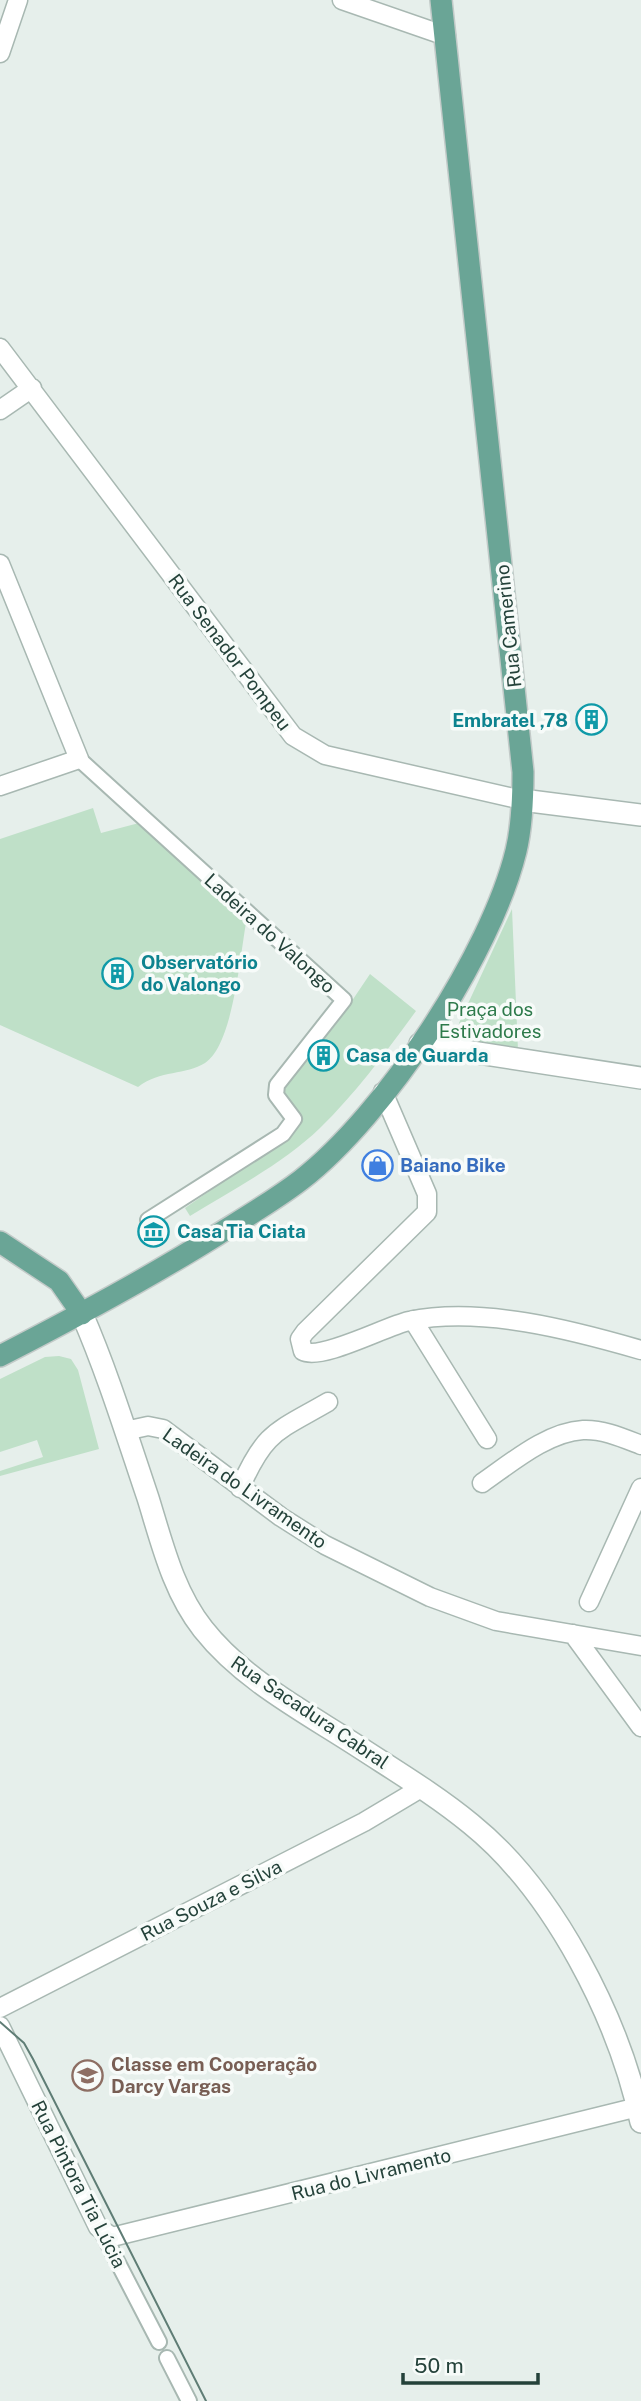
<svg xmlns="http://www.w3.org/2000/svg" width="641" height="2401" font-family="'Public Sans',sans-serif">
  <style>
    .green { fill: #bfe0c8 }
    .lines { fill: none; stroke-linecap: round; stroke-linejoin: round }
    .pedestrian-casing { stroke: #a8b8b2; stroke-width: 18 }
    .minor-casing { stroke: #a8b8b2; stroke-width: 21 }
    .tertiary-casing { stroke: #a8b8b2; stroke-width: 24 }
    .primary-casing { stroke: #c2cac8; stroke-width: 24 }
    .pedestrian { stroke: #fff; stroke-width: 14 }
    .minor { stroke: #fff; stroke-width: 18 }
    .tertiary { stroke: #fff; stroke-width: 21 }
    .primary { stroke: #6aa596; stroke-width: 21 }
    .tram { stroke: #5f7d75; stroke-width: 2 }
    .labels { text-anchor: middle; stroke-width: 7; stroke-linejoin: round; paint-order: stroke }
    .street-label { font-size: 19px; fill: #24423a; stroke: #f7fbf9 }
    .culture-label { font-size: 19px; font-weight: bold; fill: #0d838f; stroke: #f7fbf9; text-anchor: start }
    .park-label { font-size: 19px; fill: #2d7a4b; stroke: #f7fbf9 }
    .shop-label { font-size: 19px; font-weight: bold; fill: #366cbe; stroke: #f7fbf9; text-anchor: start }
    .education-label { font-size: 19px; font-weight: bold; fill: #785e54; stroke: #f7fbf9; text-anchor: start }
  </style>
  <rect width="100%" height="100%" fill="#e6efeb"/>
  <path class="green" d="M 93,808 L 101,833 L 139,823 L 246,923 C 240,956 233,1045 205,1063 C 186,1075 160,1070 138,1087 L 0,1025 L 0,839 Z
    M 512,909 L 518,1050 L 473,1045 L 459,1023 Z
    M 370,974 L 416,1011 C 386,1052 356,1093 320,1128 C 283,1164 233,1189 190,1216 L 185,1208 L 270,1149 L 302,1119 L 283,1097 L 283,1087 L 337,1023 Z
    M 59,1356 L 71,1359 L 78,1370 L 99,1449 L 0,1476 L 0,1471 L 43,1457 L 37,1440 L 0,1452 L 0,1379 L 45,1357 Z"/>
  <g class="lines">
    <defs>
      <path id="pedestrian" d="M 79,759 L 344,1000 L 277,1085 L 276,1095 L 294,1119 L 283,1134 L 148,1220
        M 103,2234 L 159,2342
        M 167,2358 L 189,2401"/>
      <path id="minor" d="M 342,0 L 446,36
        M 0,53 L 18,0
        M 0,348 L 293,736 L 325,755 L 522,800
        M 0,410 L 32,388
        M 0,564 L 79,759 L 0,786
        M 383,1092 L 427,1194 L 427,1212 L 305,1332 L 300,1339 L 303,1351 C 321,1361 386,1326 409,1321 C 481,1306 572,1330 641,1350
        M 413,1320 L 487,1439
        M 125,1431 L 148,1426 L 163,1429 L 281,1517 L 325,1545 L 430,1597 L 496,1621 L 641,1646
        M 482,1483 C 511,1463 547,1432 583,1430 C 603,1429 623,1438 641,1445
        M 240,1488 C 265,1431 276,1432 328,1402
        M 589,1602 L 641,1488
        M 573,1634 L 641,1727
        M 0,2008 L 364,1822 L 421,1788
        M 0,2026 L 98,2227 L 112,2237 L 638,2107"/>
      <path id="tertiary" d="M 522,800 L 641,815
        M 420,1044 L 641,1078
        M 82,1314 C 108,1374 127,1436 148,1498 C 162,1543 173,1591 203,1629 C 244,1681 307,1713 362,1749 C 399,1773 437,1796 471,1824 C 554,1891 619,2019 641,2122"/>
      <path id="primary" d="M 0,1242 L 59,1281 L 82,1314
        M 0,1356 C 74,1318 147,1279 217,1235 C 246,1217 275,1200 301,1180 C 385,1115 491,954 516,851 C 522,826 523,798 523,772 L 441,0"/>
    </defs>
    <use href="#pedestrian" class="pedestrian-casing"/>
    <use href="#minor" class="minor-casing"/>
    <use href="#tertiary" class="tertiary-casing"/>
    <use href="#primary" class="primary-casing"/>
    <use href="#pedestrian" class="pedestrian"/>
    <use href="#minor" class="minor"/>
    <use href="#tertiary" class="tertiary"/>
    <use href="#primary" class="primary"/>
    <path class="tram" d="M 0,2022 L 24,2043 L 33,2059 L 206,2401"/>
  </g>
  <defs>
    <symbol id="building-ring" viewBox="-11 -11 22 22"><circle r="9.5" fill="#f7fbf9" stroke="#0f9aa8" stroke-width="1.5"/><path d="M-4-6H4V6H1V3H-1V6H-4ZM-2.5-4.3h1.7v1.8h-1.7ZM.8-4.3h1.7v1.8H.8ZM-2.5-1h1.7V.8h-1.7ZM.8-1h1.7V.8H.8Z" fill="#0f9aa8"/></symbol>
    <symbol id="shop-ring" viewBox="-11 -11 22 22"><circle r="9.5" fill="#f7fbf9" stroke="#3f7fe0" stroke-width="1.5"/><path d="M-5-2.5h2.3a2.7 3.5 0 0 1 5.4 0H5L5.5 6h-11ZM-1.5-2.5h3a1.5 2.3 0 0 0-3 0Z" fill="#3f7fe0"/></symbol>
    <symbol id="museum-ring" viewBox="-11 -11 22 22"><circle r="9.5" fill="#f7fbf9" stroke="#0f9aa8" stroke-width="1.5"/><path d="M0-6L6-3V-2H-6V-3ZM-5-1h2V3h-2ZM-1-1h2V3h-2ZM3-1h2V3H3ZM-6 4H6V6H-6Z" fill="#0f9aa8"/></symbol>
    <symbol id="school-ring" viewBox="-11 -11 22 22"><circle r="9.5" fill="#f7fbf9" stroke="#8d6e63" stroke-width="1.5"/><path d="M0-5L7-2L0 1L-7-2ZM-4 1L0 2.5L4 1V4Q0 6-4 4Z" fill="#8d6e63"/></symbol>
  </defs>
  <g fill-rule="evenodd">
    <use href="#building-ring" x="574" y="702" width="35" height="35"/>
    <use href="#building-ring" x="100" y="956" width="35" height="35"/>
    <use href="#building-ring" x="306" y="1038" width="35" height="35"/>
    <use href="#shop-ring" x="360" y="1148" width="35" height="35"/>
    <use href="#museum-ring" x="136" y="1214" width="35" height="35"/>
    <use href="#school-ring" x="70" y="2058" width="35" height="35"/>
  </g>
  <g class="labels">
    <g class="street-label">
      <text transform="translate(508 626) rotate(-96)" y="7">Rua Camerino</text>
      <text transform="translate(230 652) rotate(53)" y="7">Rua Senador Pompeu</text>
      <text transform="translate(270 933) rotate(42)" y="7">Ladeira do Valongo</text>
      <text transform="translate(245 1488) rotate(35)" y="7">Ladeira do Livramento</text>
      <text transform="translate(310 1712) rotate(34)" y="7">Rua Sacadura Cabral</text>
      <text transform="translate(211 1900) rotate(-27)" y="7">Rua Souza e Silva</text>
      <text transform="translate(371 2174) rotate(-14)" y="7">Rua do Livramento</text>
      <text transform="translate(79 2184) rotate(63)" y="7">Rua Pintora Tia Lúcia</text>
    </g>
    <g class="culture-label">
      <text x="568" y="727" text-anchor="end">Embratel ,78</text>
      <text x="141" y="969">Observatório<tspan x="141" dy="22">do Valongo</tspan></text>
      <text x="346" y="1062">Casa de Guarda</text>
      <text x="177" y="1238">Casa Tia Ciata</text>
    </g>
    <g class="park-label">
      <text x="490" y="1016">Praça dos<tspan x="490" dy="22">Estivadores</tspan></text>
    </g>
    <g class="shop-label">
      <text x="400" y="1172">Baiano Bike</text>
    </g>
    <g class="education-label">
      <text x="111" y="2071">Classe em Cooperação<tspan x="111" dy="22">Darcy Vargas</tspan></text>
    </g>
  </g>
  <path d="M403 2373v10h135v-10" fill="none" stroke="#24423a" stroke-width="3.5"/>
  <text x="414" y="2373" font-size="21" fill="#24423a" stroke="#f7fbf9" stroke-width="5" paint-order="stroke">50 m</text>
</svg>
